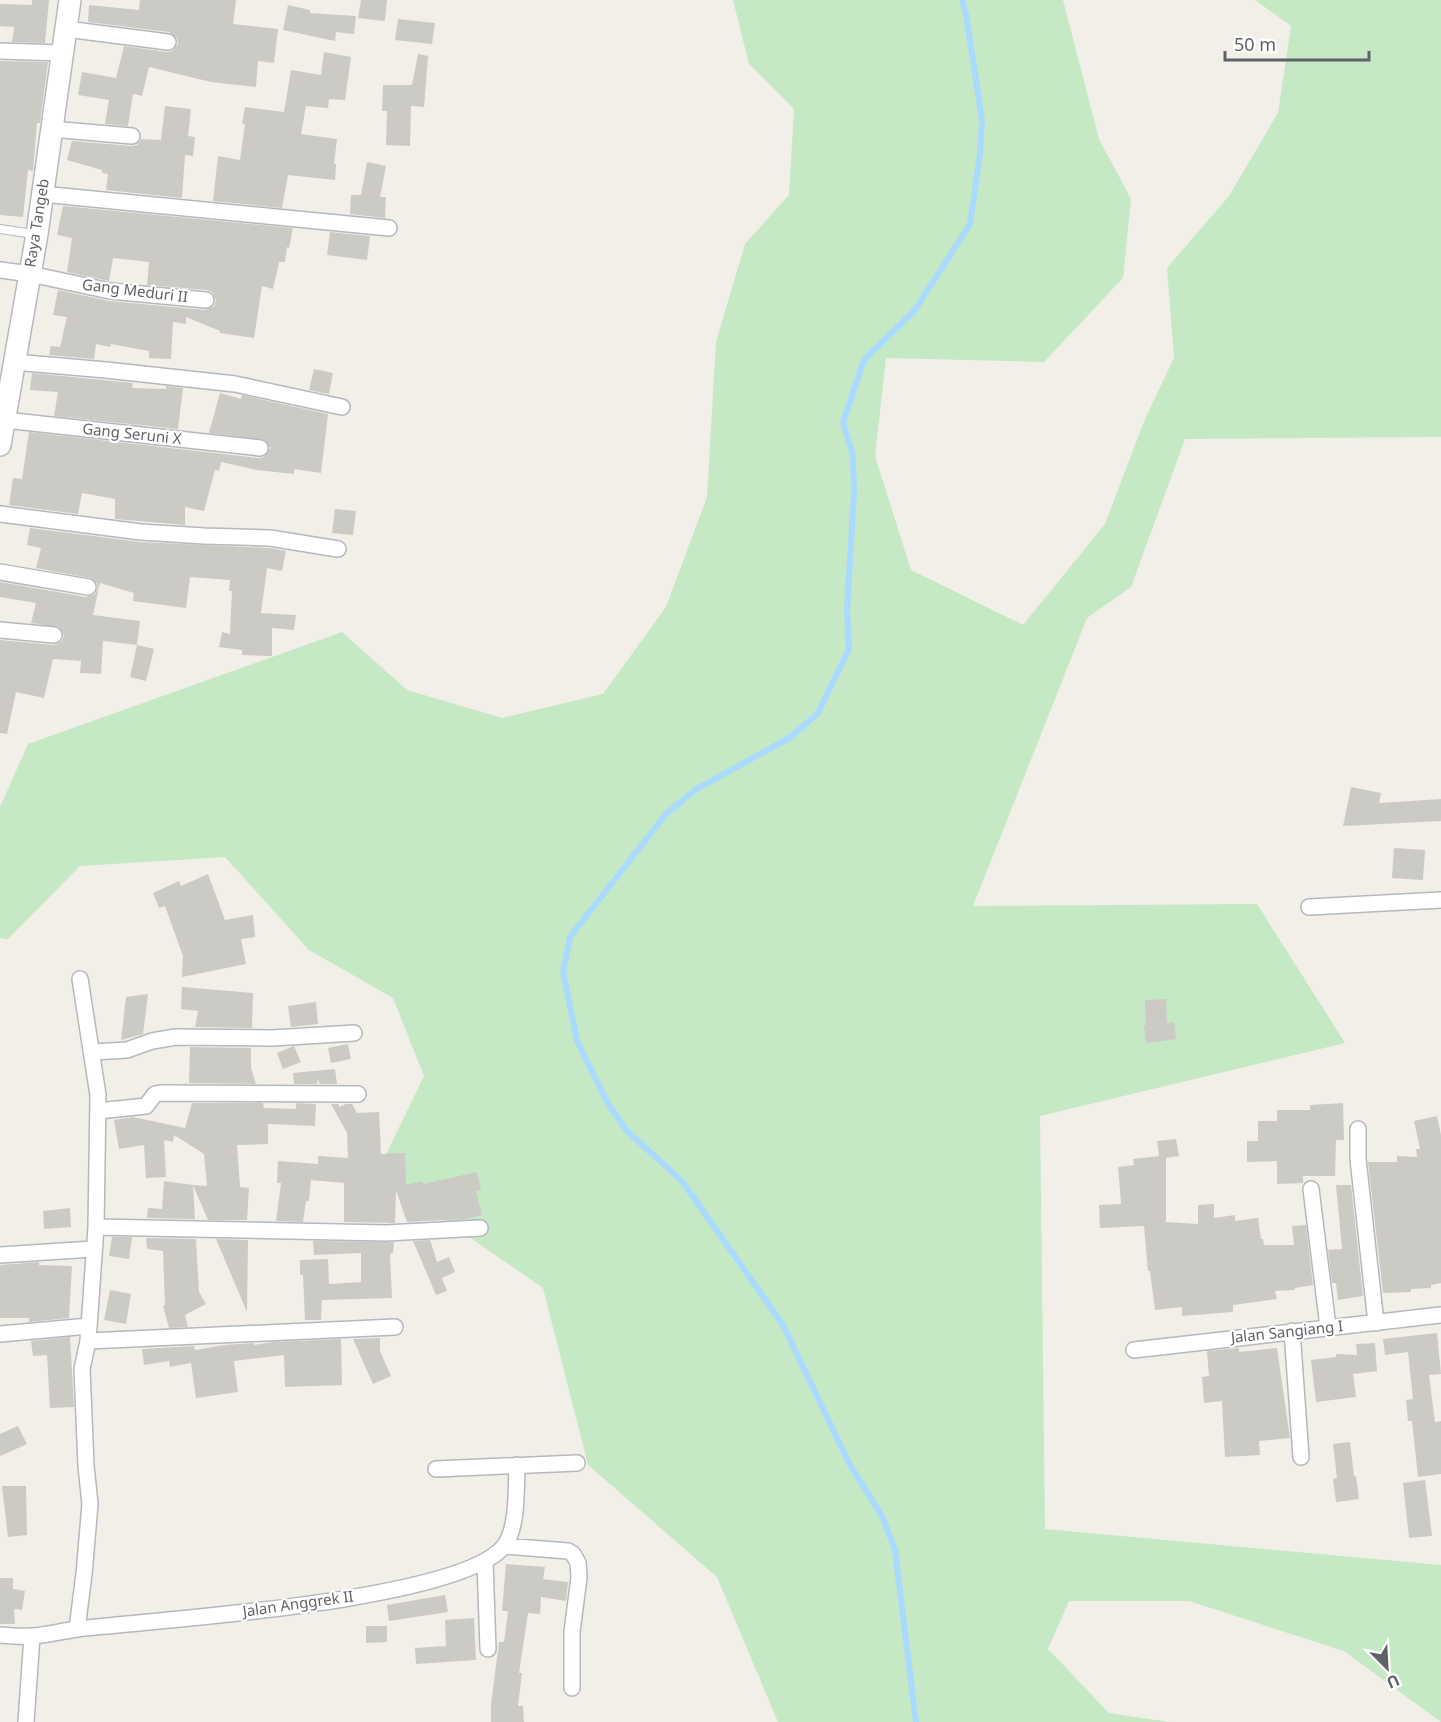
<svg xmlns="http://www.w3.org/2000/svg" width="1441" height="1722" font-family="'Noto Sans',sans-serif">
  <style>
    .green { fill: #c5e8c5 }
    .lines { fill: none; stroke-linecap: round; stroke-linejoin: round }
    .stream { stroke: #aadaff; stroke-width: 6 }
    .building { fill: #cccac5 }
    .lane-casing { stroke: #b5b8bc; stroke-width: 10 }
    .street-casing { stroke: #b5b8bc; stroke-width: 18 }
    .secondary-casing { stroke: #b6babf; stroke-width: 24 }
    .lane { stroke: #fff; stroke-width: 8 }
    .street { stroke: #fff; stroke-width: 15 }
    .secondary { stroke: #fff; stroke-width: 21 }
    .labels { text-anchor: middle; stroke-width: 4.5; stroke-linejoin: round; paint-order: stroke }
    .street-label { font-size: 15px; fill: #5f6368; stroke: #fff }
  </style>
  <rect width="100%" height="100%" fill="#f1efe8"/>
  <path class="green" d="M 733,0 L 1063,0 L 1099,139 L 1131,199 L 1123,278 L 1044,362 L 886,358 L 875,456 L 911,570 L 1023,625 L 1105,524 L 1145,419 L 1174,358 L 1167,268 L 1229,196 L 1278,113 L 1291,26 L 1255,0 L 1441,0 L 1441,437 L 1185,439 L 1131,587 L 1087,618 L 973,906 L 1257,904 L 1345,1043 L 1040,1116 L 1045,1529 L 1441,1565 L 1441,1722 L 1344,1651 L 1189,1601 L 1069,1601 L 1048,1649 L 1109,1713 L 1169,1722 L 778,1722 L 717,1577 L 588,1465 L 543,1288 L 377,1173 L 424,1076 L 393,998 L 309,950 L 225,857 L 80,866 L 8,939 L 0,938 L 0,807 L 28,744 L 342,632 L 407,690 L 502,718 L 603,694 L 666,607 L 707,497 L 716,342 L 745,244 L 789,195 L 794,109 L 749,64 Z"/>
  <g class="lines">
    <path class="stream" d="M 916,1722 L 895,1550 L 883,1518 L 849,1463 L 783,1325 L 682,1181 L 628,1132 L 608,1104 L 577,1041 L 563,972 L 570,937 L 666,814 L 695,790 L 791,737 L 818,713 L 849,649 L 847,611 L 854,493 L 853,456 L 843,422 L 864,360 L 915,310 L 970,224 L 980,154 L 982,120 L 966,14 L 962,0"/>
  </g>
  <path class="building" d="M 32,0 L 49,0 L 45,43 L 12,42 L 14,27 L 0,26 L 0,4 L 32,5 Z
    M 140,0 L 236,0 L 233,24 L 278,29 L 274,63 L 258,61 L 256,87 L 211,82 L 149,67 L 142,96 L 133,94 L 128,126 L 105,124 L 109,100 L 78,95 L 82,72 L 116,78 L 124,46 L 167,52 L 172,51 L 178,44 L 177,38 L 169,32 L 88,22 L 89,5 L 139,10 Z
    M 361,0 L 387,0 L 385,21 L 358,18 Z
    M 288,5 L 310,10 L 310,13 L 356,16 L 354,34 L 336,32 L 335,41 L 283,30 Z
    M 398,19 L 435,23 L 432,44 L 395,40 Z
    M 324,52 L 351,57 L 345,100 L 329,99 L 328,108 L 306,106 L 301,134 L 337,139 L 334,164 L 336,164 L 335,180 L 288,175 L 282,208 L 213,201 L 218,156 L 240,160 L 245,124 L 242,124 L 245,107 L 284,112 L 291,70 L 321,75 Z
    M 418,54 L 428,56 L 424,107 L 411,106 L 410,146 L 386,145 L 387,111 L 382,111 L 383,85 L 412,85 Z
    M 0,61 L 48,62 L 40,123 L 37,123 L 33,171 L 28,170 L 23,217 L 0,215 Z
    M 165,106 L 191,109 L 188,136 L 195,137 L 193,156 L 185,155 L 182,198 L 106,190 L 108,174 L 102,173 L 102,170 L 67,160 L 72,141 L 131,146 L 137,145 L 141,139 L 161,140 Z
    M 367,162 L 386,166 L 380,197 L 386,197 L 385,218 L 350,214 L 351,195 L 361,195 Z
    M 63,206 L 293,228 L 289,248 L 287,247 L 285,262 L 279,262 L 273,289 L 262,286 L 254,338 L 220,333 L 220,331 L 186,317 L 186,324 L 173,322 L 171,359 L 149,358 L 149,351 L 111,344 L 110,347 L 96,344 L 94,359 L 49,355 L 51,346 L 60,347 L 67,317 L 53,315 L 58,290 L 109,301 L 205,310 L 214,306 L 216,300 L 212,292 L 207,290 L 147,285 L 149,262 L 113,258 L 109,281 L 67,272 L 72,238 L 57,235 Z
    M 330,232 L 370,236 L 367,260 L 327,255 Z
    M 314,369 L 333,373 L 329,394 L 309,390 Z
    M 32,373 L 133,383 L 132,388 L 166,389 L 166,386 L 183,388 L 178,429 L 54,416 L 58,392 L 30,390 Z
    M 220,393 L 241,399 L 242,395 L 328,414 L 321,473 L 294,469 L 294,474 L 257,470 L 221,462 L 219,471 L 215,470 L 204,511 L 185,507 L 185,525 L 115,519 L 115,499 L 82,493 L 78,514 L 9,505 L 13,478 L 22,479 L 29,432 L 259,458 L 264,457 L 270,448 L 265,440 L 209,433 Z
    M 335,509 L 356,511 L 353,535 L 332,533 Z
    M 30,528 L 140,542 L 269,548 L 286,551 L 282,571 L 267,568 L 261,613 L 296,615 L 294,630 L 272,628 L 272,656 L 242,655 L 242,650 L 219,647 L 222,632 L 230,634 L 232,591 L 229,591 L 230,580 L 190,577 L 186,608 L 133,601 L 134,593 L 100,583 L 93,615 L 140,621 L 137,645 L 103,641 L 101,674 L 80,673 L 81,661 L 53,659 L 44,698 L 16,692 L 7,734 L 0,733 L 0,640 L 54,645 L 62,641 L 64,635 L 59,627 L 31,623 L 36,603 L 0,597 L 0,582 L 86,597 L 95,594 L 98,588 L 97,583 L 90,578 L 36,568 L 41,548 L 27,545 Z
    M 137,645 L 154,649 L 146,681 L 130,677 Z
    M 1351,787 L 1381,793 L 1379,803 L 1441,799 L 1441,821 L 1343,826 Z
    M 1394,848 L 1425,850 L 1423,880 L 1392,878 Z
    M 208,874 L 225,920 L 253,915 L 255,937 L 241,939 L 246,964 L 182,977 L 183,956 L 165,906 L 159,908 L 153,893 L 179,881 L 181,886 Z
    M 182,987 L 253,993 L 252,1028 L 195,1027 L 198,1011 L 181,1009 Z
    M 148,994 L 143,1034 L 121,1040 L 126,997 Z
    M 1166,999 L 1167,1023 L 1174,1022 L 1176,1039 L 1146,1043 L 1144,1025 L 1146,1025 L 1145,1000 Z
    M 316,1002 L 318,1024 L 291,1027 L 288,1006 Z
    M 348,1044 L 351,1059 L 331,1063 L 328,1048 Z
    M 294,1046 L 301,1062 L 283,1069 L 277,1053 Z
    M 190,1047 L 251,1048 L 251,1068 L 256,1084 L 189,1083 Z
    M 335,1069 L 337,1084 L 320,1084 L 318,1079 L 317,1084 L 294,1084 L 293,1073 Z
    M 192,1103 L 263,1103 L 264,1108 L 296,1109 L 296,1103 L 316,1104 L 315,1126 L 268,1124 L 268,1144 L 237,1145 L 240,1187 L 249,1188 L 247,1220 L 208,1220 L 193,1185 L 207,1186 L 204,1154 L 174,1135 L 173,1142 L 164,1140 L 166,1177 L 146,1178 L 144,1145 L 119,1149 L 114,1120 L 133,1117 L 185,1128 Z
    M 1343,1103 L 1344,1140 L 1336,1140 L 1335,1176 L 1303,1176 L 1303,1183 L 1277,1184 L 1277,1161 L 1247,1162 L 1247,1141 L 1258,1141 L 1258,1121 L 1277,1121 L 1277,1110 L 1310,1110 L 1310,1105 Z
    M 331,1104 L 339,1104 L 339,1107 L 346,1104 L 352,1104 L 357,1113 L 379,1112 L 381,1154 L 405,1153 L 406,1185 L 423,1181 L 423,1184 L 477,1172 L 481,1190 L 476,1191 L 482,1215 L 465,1219 L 407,1222 L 396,1190 L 395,1223 L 344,1222 L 344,1183 L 311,1180 L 309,1201 L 306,1201 L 303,1222 L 276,1221 L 281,1183 L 277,1183 L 278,1161 L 318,1164 L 318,1156 L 348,1158 L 347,1133 Z
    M 1437,1116 L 1441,1135 L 1441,1283 L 1431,1285 L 1431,1288 L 1411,1289 L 1411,1292 L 1383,1293 L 1368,1162 L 1397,1162 L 1397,1156 L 1417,1157 L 1416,1149 L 1420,1149 L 1414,1121 Z
    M 1176,1139 L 1179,1156 L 1166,1158 L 1166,1222 L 1198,1224 L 1198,1205 L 1214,1204 L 1214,1218 L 1235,1215 L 1235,1221 L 1258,1218 L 1261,1239 L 1263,1239 L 1264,1245 L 1294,1245 L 1292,1226 L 1306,1225 L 1313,1285 L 1295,1288 L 1295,1290 L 1275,1291 L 1277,1299 L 1233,1305 L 1233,1312 L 1182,1316 L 1182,1307 L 1155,1310 L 1150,1271 L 1148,1271 L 1144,1226 L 1100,1228 L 1099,1205 L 1121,1204 L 1118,1167 L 1134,1165 L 1133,1159 L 1159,1156 L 1157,1141 Z
    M 164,1181 L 193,1185 L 195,1219 L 147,1218 L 148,1208 L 162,1209 Z
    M 1336,1185 L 1351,1185 L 1363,1296 L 1338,1300 L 1336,1283 L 1332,1283 L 1328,1250 L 1342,1249 Z
    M 70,1208 L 71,1227 L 44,1229 L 43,1211 Z
    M 112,1237 L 132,1237 L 129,1259 L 109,1256 Z
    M 146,1238 L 196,1239 L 199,1292 L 206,1304 L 185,1315 L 188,1327 L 169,1328 L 163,1306 L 165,1305 L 163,1251 L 147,1249 Z
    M 216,1239 L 248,1240 L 247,1312 Z
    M 430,1240 L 437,1262 L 449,1257 L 455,1272 L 442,1278 L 447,1291 L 436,1295 L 413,1241 Z
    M 313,1241 L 394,1242 L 393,1253 L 390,1254 L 392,1298 L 322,1300 L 321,1320 L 305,1320 L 303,1275 L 300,1275 L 300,1260 L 328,1259 L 329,1284 L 361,1282 L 361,1253 L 314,1255 Z
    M 39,1262 L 39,1265 L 72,1266 L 69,1318 L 29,1322 L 29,1318 L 0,1318 L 0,1265 Z
    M 110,1290 L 131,1294 L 126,1324 L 104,1320 Z
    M 1437,1333 L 1441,1374 L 1429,1375 L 1435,1422 L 1441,1421 L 1441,1474 L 1418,1477 L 1412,1421 L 1408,1421 L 1406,1400 L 1413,1399 L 1408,1352 L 1385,1355 L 1383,1339 Z
    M 70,1337 L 74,1407 L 50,1408 L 47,1355 L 33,1356 L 31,1341 Z
    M 380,1338 L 380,1351 L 391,1376 L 373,1384 L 353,1339 Z
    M 341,1339 L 342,1385 L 285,1387 L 284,1355 L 234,1361 L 238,1392 L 196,1398 L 191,1363 L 170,1367 L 169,1361 L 144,1365 L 142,1349 L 194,1346 L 195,1350 L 224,1345 L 254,1343 L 254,1345 L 272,1342 Z
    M 1375,1343 L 1377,1371 L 1353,1374 L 1356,1397 L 1316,1402 L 1311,1360 L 1336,1357 L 1336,1354 L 1357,1355 L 1356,1344 Z
    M 1239,1348 L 1239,1352 L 1277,1348 L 1290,1438 L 1259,1441 L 1260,1455 L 1225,1457 L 1222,1401 L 1204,1403 L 1202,1377 L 1209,1376 L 1207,1351 Z
    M 18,1426 L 27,1444 L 0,1456 L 0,1434 Z
    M 1350,1442 L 1354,1476 L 1356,1476 L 1359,1499 L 1336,1502 L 1333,1479 L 1337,1478 L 1333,1444 Z
    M 1425,1480 L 1432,1536 L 1409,1538 L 1403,1483 Z
    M 2,1486 L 26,1486 L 27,1535 L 8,1537 Z
    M 506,1564 L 545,1567 L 543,1579 L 568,1582 L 566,1601 L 541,1597 L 540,1614 L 528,1613 L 519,1673 L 522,1673 L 518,1706 L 523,1706 L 524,1722 L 491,1722 L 491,1705 L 499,1642 L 504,1642 L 508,1611 L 502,1611 Z
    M 0,1578 L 13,1578 L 13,1589 L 25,1591 L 22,1610 L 14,1609 L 15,1624 L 0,1624 Z
    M 445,1595 L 448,1612 L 389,1621 L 387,1605 Z
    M 474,1618 L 476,1660 L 416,1664 L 415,1648 L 446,1646 L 445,1620 Z
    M 366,1626 L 387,1626 L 387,1642 L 366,1643 Z"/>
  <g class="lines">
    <defs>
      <path id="lane" d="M 0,229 L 34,234"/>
      <path id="street" d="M 66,29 L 168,42
        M 0,51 L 62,53
        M 51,129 L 132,136
        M 42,194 L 389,228
        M 0,270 L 30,274 L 110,291 L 206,300
        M 14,362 L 106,370 L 235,384 L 342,407
        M 5,420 L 260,448
        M 0,514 L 141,532 L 204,536 L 270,538 L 338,549
        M 0,572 L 88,587
        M 0,630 L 54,635
        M 1309,907 L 1441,900
        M 93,1052 L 127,1050 L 152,1041 L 176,1037 L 273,1038 L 354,1033
        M 98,1111 L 146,1106 L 155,1094 L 160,1093 L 358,1094
        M 1358,1129 L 1358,1159 L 1376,1323
        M 1311,1189 L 1328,1327
        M 96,1227 L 386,1233 L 480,1228
        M 0,1255 L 93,1249
        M 1292,1331 L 1301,1457
        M 0,1334 L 89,1326
        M 88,1341 L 395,1327
        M 1134,1350 L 1441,1315
        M 436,1469 L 577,1463
        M 504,1546 L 568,1551 L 573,1554 L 578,1563 L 579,1577 L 572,1632 L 572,1688
        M 485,1561 L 488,1649
        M 77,1629 L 84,1574 L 90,1504 L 86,1466 L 82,1369 L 88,1341 L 96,1227 L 98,1095 L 80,979
        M 0,1635 C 10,1636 21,1637 32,1636 C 47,1635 62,1631 77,1629 C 93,1627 110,1626 127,1624 C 197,1617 467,1597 505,1545 C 518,1526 516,1487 517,1465
        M 26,1722 L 32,1636"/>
      <path id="secondary" d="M 0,445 L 37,234 L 70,0"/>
    </defs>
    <use href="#lane" class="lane-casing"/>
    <use href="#street" class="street-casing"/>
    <use href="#secondary" class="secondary-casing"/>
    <use href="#lane" class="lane"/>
    <use href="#street" class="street"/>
    <use href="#secondary" class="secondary"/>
  </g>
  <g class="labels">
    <g class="street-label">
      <text transform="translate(37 223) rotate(-81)" y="5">Raya Tangeb</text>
      <text transform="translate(135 291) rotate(7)" y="5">Gang Meduri II</text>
      <text transform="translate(132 434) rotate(6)" y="5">Gang Seruni X</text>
      <text transform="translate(1287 1332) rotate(-6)" y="5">Jalan Sangiang I</text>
      <text transform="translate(298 1604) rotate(-8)" y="5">Jalan Anggrek II</text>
    </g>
  </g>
  <g transform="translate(1387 1668) rotate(156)" stroke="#ffffff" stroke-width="4.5" paint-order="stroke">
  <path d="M0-4.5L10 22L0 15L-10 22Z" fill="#5f6368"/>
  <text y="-9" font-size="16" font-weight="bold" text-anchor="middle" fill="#5f6368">U</text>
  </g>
  <path d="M1225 51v9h144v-9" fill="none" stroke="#5f6368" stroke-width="3"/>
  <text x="1234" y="51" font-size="18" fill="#5f6368" stroke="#ffffff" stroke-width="4.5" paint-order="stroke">50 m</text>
</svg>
